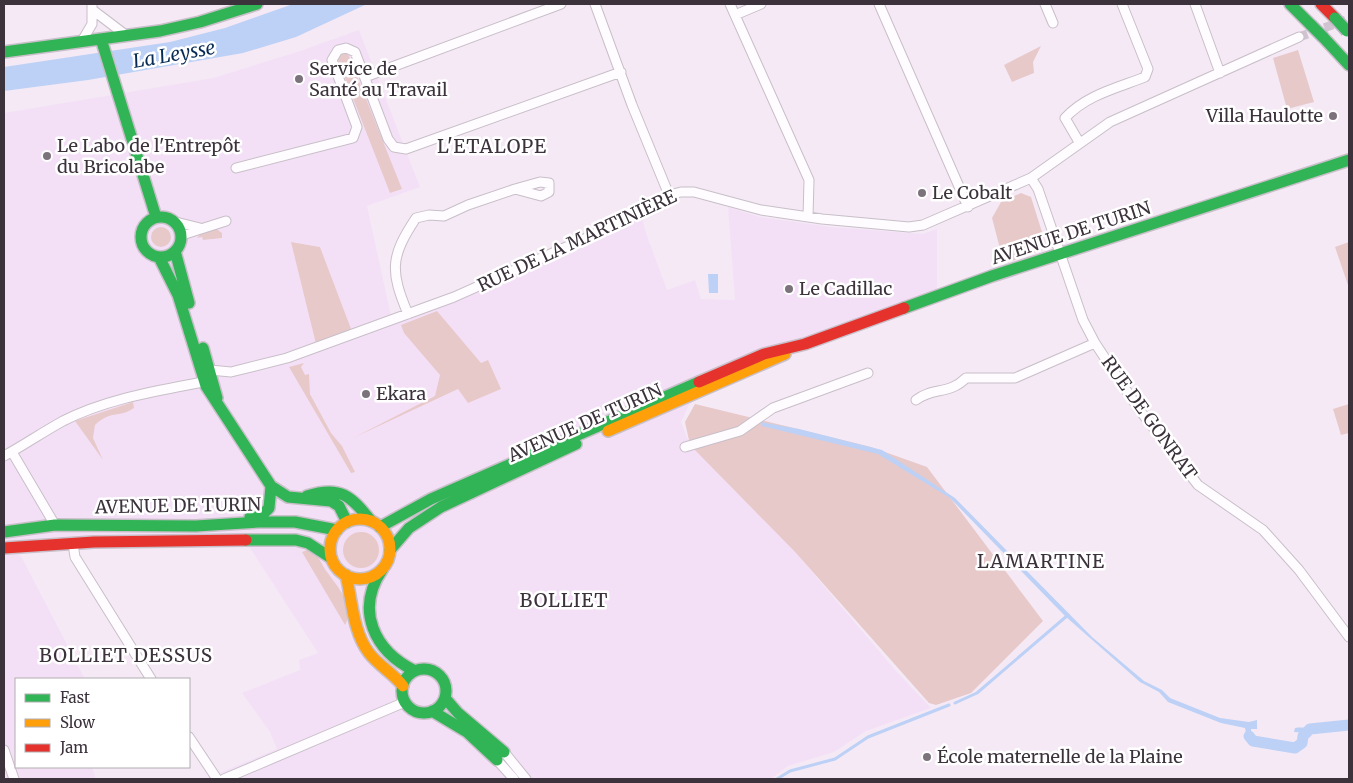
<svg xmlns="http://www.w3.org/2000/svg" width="1353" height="783" font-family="Merriweather,serif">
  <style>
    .built { fill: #f4e0f6; fill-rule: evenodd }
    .green { fill: #e7c9ca }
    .water { fill: #bcd1f5 }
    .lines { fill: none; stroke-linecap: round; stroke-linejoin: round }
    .stream { stroke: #bcd1f5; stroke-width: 3 }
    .canal { stroke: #bcd1f5; stroke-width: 11 }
    .street-tunnel { stroke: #d0c4d1; stroke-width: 9; stroke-dasharray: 9 4.5; stroke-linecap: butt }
    .street-casing { stroke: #c8bfc9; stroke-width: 11 }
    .fast-casing { stroke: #c8bfc9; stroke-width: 14 }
    .slow-casing { stroke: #c8bfc9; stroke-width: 14 }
    .jam-casing { stroke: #c8bfc9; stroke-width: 14 }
    .street { stroke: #fefcfe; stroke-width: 9 }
    .fast { stroke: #30b455; stroke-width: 11 }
    .slow { stroke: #ff9f0a; stroke-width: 11 }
    .jam { stroke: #e5322d; stroke-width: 11 }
    .fast-bridge-casing { stroke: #bfb8c6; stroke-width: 14; stroke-linecap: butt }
    .fast-bridge { stroke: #30b455; stroke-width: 11 }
    .poi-dot { fill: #7c727c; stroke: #fff; stroke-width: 2 }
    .labels { text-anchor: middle; stroke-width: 5; stroke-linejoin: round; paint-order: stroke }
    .poi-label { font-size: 18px; fill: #3b323b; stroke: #fff; text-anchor: start }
    .street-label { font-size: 18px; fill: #3b323b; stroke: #fff }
    .water-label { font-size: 19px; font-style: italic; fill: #082b54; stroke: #fff }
    .neighbourhood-label { font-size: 19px; letter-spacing: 1px; fill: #3b323b; stroke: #fff }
  </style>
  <rect width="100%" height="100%" fill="#f5e9f6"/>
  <path class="built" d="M 359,30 L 420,187 L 367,206 L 392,320 L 643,211 L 645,217 L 643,222 L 646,233 L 667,290 L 695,280 L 701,299 L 735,300 L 728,207 L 760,217 L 831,227 L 923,234 L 937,229 L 937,295 L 716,380 L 689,405 L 681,422 L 690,445 L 796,553 L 896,671 L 931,708 L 866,731 L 834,752 L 788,766 L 771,779 L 205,779 L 277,749 L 270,732 L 242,693 L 300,670 L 299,660 L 318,653 L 248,545 L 116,544 L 14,550 L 21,556 L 85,679 L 16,679 L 16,767 L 92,767 L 96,779 L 4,779 L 4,113 L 213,78 L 297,52 ZM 292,242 L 320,247 L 353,334 L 317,347 Z"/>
  <path class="green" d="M 1041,46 L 1033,62 L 1034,73 L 1012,82 L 1004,65 Z
    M 1298,50 L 1314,102 L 1287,109 L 1273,58 Z
    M 344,52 L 349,56 L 402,189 L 390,193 L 338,60 L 339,54 Z
    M 1021,193 L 1031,197 L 1047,248 L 1004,264 L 992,218 L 1001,202 Z
    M151 237a10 10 0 1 1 20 0a10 10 0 1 1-20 0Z
    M 215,228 L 222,233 L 222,238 L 203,240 L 202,237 L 197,238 L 204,230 Z
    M 291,242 L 320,247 L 353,334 L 317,348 Z
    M 1349,242 L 1349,288 L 1335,247 Z
    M 437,311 L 481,363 L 488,360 L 501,389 L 468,403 L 458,389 L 353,438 L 435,396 L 440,375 L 404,333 L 401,325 Z
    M 304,363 L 301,367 L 305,375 L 309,374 L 310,394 L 331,433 L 342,446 L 355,472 L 351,473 L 289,367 Z
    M 133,402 L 134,408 C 118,419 112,409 95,425 L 93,438 L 103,460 L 75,421 Z
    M 695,404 L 871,447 L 927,467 L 1043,621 L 971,693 L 936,705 L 929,703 L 796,553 L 690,445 L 685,422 Z
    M 1349,404 L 1349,433 L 1341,435 L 1333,409 Z
    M343 550a18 18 0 1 1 36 0a18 18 0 1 1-36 0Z
    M 307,550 C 320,555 320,562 327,572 C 337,586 356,606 345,625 L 302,552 Z"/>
  <path class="water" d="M 293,4 L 367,4 L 296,37 L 243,53 L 88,80 L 4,91 L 4,67 L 170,42 L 225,28 Z
    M 708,274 L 718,274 L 718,293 L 709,293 Z
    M 761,422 L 799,429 L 882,450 L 955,498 L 1092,637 L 1144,681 L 1162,690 L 1170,698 L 1220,718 L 1249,722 L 1257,720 L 1257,729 L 1251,729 L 1251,737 L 1264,742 L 1252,742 L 1247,738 L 1245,728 L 1221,723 L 1168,702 L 1159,692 L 1140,682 L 1065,616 L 950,498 L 878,454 L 762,426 Z
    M 1349,723 L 1349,728 L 1308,733 L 1294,732 L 1295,728 C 1301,727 1306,728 1312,728 C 1325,727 1336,724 1349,723 Z"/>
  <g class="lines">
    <path class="stream" d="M 955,703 L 977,693 L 1068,615
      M 777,779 L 790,771 L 835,759 L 868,737 L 949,705"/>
    <path class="canal" d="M 1249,736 L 1253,741 L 1295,748 L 1302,743 L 1303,736 L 1310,729 L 1349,725"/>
    <path class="street-tunnel" d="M 1299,37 L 1349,19"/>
    <defs>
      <path id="street" d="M 595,4 L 632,105 L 669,195
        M 730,4 L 809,180 L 808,217
        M 879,4 L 968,207
        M 1045,4 L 1053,23
        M 1195,4 L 1220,73
        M 94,11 L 127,36
        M 735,15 L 761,4
        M 82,41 L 92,24 L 92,4
        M 365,77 L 561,4
        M 1079,142 L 1065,118 C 1086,95 1117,88 1145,77 L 1148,69 L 1122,4
        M 236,168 L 353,138 L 357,127 L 332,60 L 338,50 L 346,48 L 355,52 L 388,139 L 394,147 L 406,149 L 621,72
        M 1031,178 L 1038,189 L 1083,320 L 1095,343 L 1138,408 L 1198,485 L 1263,530 L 1299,570 L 1349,637
        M 176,222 L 200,228
        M 182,235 L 226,221
        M 408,314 C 390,271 390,257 416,218 L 429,215 L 444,216 L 468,205 L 515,189 L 541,196 L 549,192 L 549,183 L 540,182 L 515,189
        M 210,370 L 231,372 L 287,358 L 454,297 L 584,239 L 643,211 L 669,195 L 681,192 L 694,192 L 761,210 L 822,219 L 909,227 L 923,225 L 1031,178 L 1110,122 L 1299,37
        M 916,400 C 933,387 949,395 966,378 L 1015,378 L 1095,343
        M 685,447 L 740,431 L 773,408 L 868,373
        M 12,452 L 55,525
        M 4,456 C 24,445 43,432 63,421 C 106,399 156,391 203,382
        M 73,544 L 75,557 L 151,679
        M 189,737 L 217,779
        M 4,750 L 14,779
        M 504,752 L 526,779
        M 497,760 L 514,779
        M 224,779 L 405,702"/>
      <path id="fast" d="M 1290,4 L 1311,25
        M 1323,37 L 1349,65
        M 101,39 L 156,217
        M 4,52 L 160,31 L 200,22 L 257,4
        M141 237a20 20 0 1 1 40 0a20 20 0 1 1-40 0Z
        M 175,251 L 189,303
        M 159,257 L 178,295 L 206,386 L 271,486 L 288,497 L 331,501 L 339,506 L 347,522
        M 904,308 L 992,276 L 1349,160
        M 203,348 L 217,398
        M 307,496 C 340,485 351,496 371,521
        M 250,517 L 263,514 L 269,508 L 271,486
        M 380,527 L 431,499 L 699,382
        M 4,532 L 55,525 L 196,526 L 259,522 L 295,522 L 337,530
        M 246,540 L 296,540 L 308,543 L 331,558
        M 390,550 L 409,528 L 441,507 L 576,444
        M 382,570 C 355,610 374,651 415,671
        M402 691a22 22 0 1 1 44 0a22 22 0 1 1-44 0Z
        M 445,698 L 458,713 L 504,752
        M 432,711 L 467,732 L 497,760"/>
      <path id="slow" d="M 608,431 L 785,354
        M330 549a30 30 0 1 1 60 0a30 30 0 1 1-60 0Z
        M 346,575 C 352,601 353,632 369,653 C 379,666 393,673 403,686"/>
      <path id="jam" d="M 1321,4 L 1335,18
        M 699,382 L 764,354 L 805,344 L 904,308
        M 4,548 L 94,542 L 246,540"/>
    </defs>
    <use href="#street" class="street-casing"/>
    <use href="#fast" class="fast-casing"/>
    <use href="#slow" class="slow-casing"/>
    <use href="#jam" class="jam-casing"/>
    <use href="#street" class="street"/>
    <use href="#fast" class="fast"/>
    <use href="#slow" class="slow"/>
    <use href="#jam" class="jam"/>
    <defs>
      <path id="fast-bridge" d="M 1335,18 L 1347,31
        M 1311,25 L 1323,37"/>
    </defs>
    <use href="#fast-bridge" class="fast-bridge-casing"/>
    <use href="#fast-bridge" class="fast-bridge"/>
  </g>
  <g class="poi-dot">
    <circle cx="299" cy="79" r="5"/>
    <circle cx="1333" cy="116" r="5"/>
    <circle cx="47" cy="156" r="5"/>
    <circle cx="922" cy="193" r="5"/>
    <circle cx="789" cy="289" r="5"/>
    <circle cx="366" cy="394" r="5"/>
    <circle cx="927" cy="757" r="5"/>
  </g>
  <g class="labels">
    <g class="poi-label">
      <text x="309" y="75">Service de<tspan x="309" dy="21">Santé au Travail</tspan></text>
      <text x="1323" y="122" text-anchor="end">Villa Haulotte</text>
      <text x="57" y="152">Le Labo de l'Entrepôt<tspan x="57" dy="21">du Bricolabe</tspan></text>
      <text x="932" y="199">Le Cobalt</text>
      <text x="799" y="295">Le Cadillac</text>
      <text x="376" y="400">Ekara</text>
      <text x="937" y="763">École maternelle de la Plaine</text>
    </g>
    <g class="street-label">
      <text transform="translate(1071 233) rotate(-18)" y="6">AVENUE DE TURIN</text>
      <text transform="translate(577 241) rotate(-25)" y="6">RUE DE LA MARTINIÈRE</text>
      <text transform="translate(1149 418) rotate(54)" y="6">RUE DE GONRAT</text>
      <text transform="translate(585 423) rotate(-24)" y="6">AVENUE DE TURIN</text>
      <text transform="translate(178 506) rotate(-1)" y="6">AVENUE DE TURIN</text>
    </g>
    <g class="water-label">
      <text transform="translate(174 54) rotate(-10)" y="7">La Leysse</text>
    </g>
    <g class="neighbourhood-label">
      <text x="492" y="153">L'ETALOPE</text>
      <text x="1041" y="568">LAMARTINE</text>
      <text x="564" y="607">BOLLIET</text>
      <text x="126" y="662">BOLLIET DESSUS</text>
    </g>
  </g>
  <rect width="1353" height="783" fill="none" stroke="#3b323b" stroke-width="10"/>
  <rect x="15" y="678" width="175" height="90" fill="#ffffff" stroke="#b1adb1"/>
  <rect x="25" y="694" width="25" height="8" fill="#30b455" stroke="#b1adb1"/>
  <text x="60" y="703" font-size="15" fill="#3b323b">Fast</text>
  <rect x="25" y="719" width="25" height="8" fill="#ff9f0a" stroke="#b1adb1"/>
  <text x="60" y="728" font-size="15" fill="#3b323b">Slow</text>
  <rect x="25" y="744" width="25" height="8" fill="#e5322d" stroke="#b1adb1"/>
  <text x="60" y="753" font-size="15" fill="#3b323b">Jam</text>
</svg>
